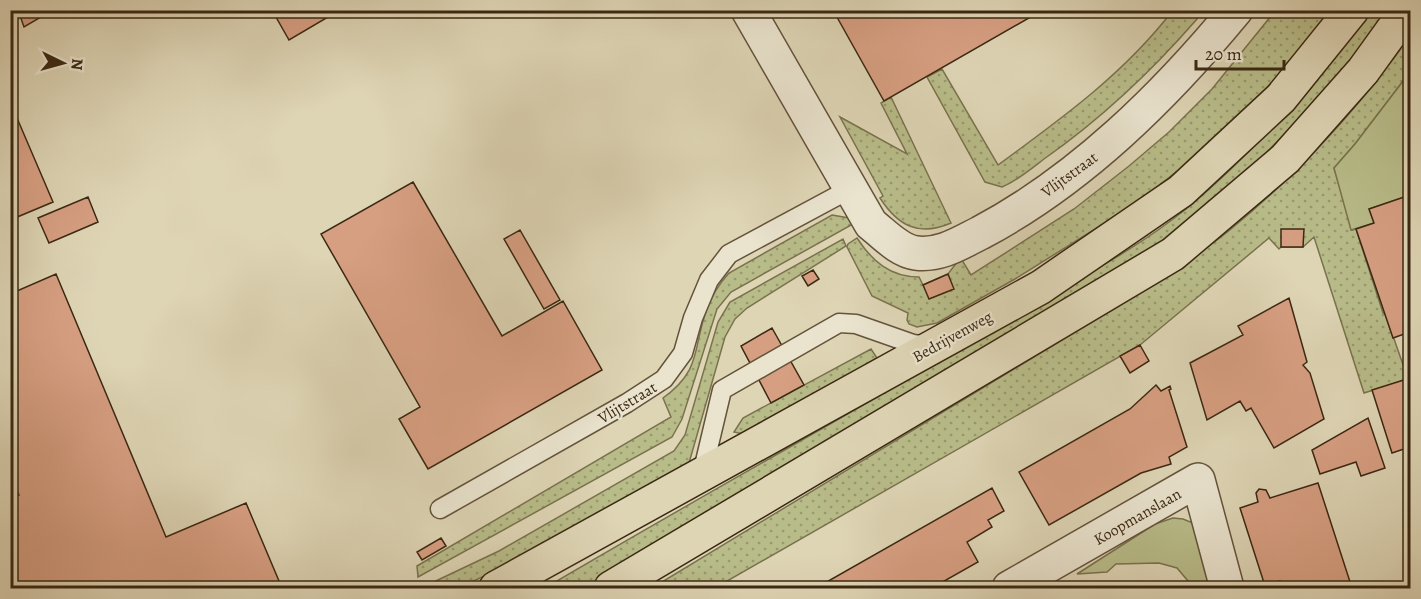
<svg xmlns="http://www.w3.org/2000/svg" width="1421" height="599" font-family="Alegreya,serif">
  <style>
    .grass { fill: url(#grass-dots); stroke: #7a724e; stroke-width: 1.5 }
    .garden { fill: #b8bc89; stroke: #7a724e; stroke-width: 1.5 }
    .building { fill: #d79f82; stroke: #3b2812; stroke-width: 1.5 }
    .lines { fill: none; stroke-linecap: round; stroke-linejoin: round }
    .lane-casing { stroke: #64533b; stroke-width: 21 }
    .street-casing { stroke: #64533b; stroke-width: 36 }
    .primary-casing { stroke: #3b2812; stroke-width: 36 }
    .lane { stroke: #eae4cf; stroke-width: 18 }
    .street { stroke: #eae4cf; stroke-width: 33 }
    .primary { stroke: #ded5b5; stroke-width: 33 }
    .labels { text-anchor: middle; stroke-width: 4.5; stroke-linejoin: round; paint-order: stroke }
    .street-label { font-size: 16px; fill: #3b2812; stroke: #eae4cf }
  </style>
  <defs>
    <pattern id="grass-dots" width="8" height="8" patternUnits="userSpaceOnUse" patternTransform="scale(1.5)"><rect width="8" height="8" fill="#b8bc89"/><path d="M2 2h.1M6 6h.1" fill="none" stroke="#97996f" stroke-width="1.8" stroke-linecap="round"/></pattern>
  </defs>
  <rect width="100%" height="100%" fill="#ded5b5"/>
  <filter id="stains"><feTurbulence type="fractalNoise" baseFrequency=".00333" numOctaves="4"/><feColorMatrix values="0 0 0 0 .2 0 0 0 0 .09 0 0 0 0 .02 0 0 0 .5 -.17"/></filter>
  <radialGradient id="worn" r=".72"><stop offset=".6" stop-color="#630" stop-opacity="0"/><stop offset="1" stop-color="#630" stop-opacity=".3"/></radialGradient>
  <path class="grass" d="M 1173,10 L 1194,11 L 1197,19 C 1151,72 1101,119 1044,159 C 1031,169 1017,181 1002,187 L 985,182 L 927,77 L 942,69 L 998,165 C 1061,119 1125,73 1173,10 Z
    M 1275,11 L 1331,11 L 1274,80 L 1237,120 L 1189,162 L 1132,206 L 1015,279 L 937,323 L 917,327 L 909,324 L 907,320 L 908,313 L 872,296 L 847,247 L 848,244 L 857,238 C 872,261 890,277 919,277 L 923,285 L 948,274 L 958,261 L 962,260 L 971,275 L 1074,209 L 1129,166 L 1169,132 L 1212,89 Z
    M 1369,11 L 1389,11 L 1361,47 L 1302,116 L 1264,155 L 1195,217 L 1127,266 L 789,471 L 588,588 L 545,588 C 696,499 849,415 1000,325 C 1062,287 1129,255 1186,209 C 1256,151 1314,83 1369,11 Z
    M 1410,36 L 1410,72 L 1355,144 L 1334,168 L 1352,230 L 1356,229 L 1383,313 L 1385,313 L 1408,379 L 1364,393 L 1314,237 L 1303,247 L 1281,247 L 1279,249 L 1269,238 L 1140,345 L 715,588 L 652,588 L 1138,294 C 1170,273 1202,253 1231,229 C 1299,173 1359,108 1410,36 Z
    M 891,97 L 951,223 C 919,237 898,226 880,198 L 883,196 L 840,117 L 907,154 L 881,103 Z
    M 832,215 L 849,218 L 853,224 L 731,292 L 717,309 L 682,419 L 672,437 L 418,577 L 417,566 L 671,417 L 663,398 C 703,369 692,348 707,309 C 712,295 719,284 729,273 Z
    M 843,239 L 846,246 L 747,308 L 735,319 L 725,337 L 689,463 L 511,564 L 458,588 L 421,588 L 499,551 L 674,451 L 685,435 L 718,322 L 730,302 Z
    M 871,349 L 877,358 L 748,435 L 734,432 L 743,418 Z
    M 1121,582 L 1149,582 L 1166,588 L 1088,588 Z"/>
  <path class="garden" d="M 1410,72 L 1410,195 L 1369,209 L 1374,223 L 1351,230 L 1334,168 L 1355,144 Z
    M 1173,518 L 1183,519 L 1193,523 L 1216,588 L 1191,588 L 1188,581 L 1177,568 L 1159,563 L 1116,564 L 1107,572 L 1077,574 L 1155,524 Z"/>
  <path class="building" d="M 18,10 L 53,10 L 24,27 Z
    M 272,10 L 340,10 L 289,40 Z
    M 833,10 L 1040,10 L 1041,11 L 884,101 Z
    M 17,118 L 53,202 L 10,220 L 10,121 Z
    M 413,182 L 502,336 L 563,301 L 602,370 L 428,469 L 399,419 L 420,407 L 321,234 Z
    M 1410,195 L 1410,332 L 1393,338 L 1356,229 L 1374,223 L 1369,209 Z
    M 88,197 L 98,222 L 49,243 L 38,218 Z
    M 1281,229 L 1304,229 L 1303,247 L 1281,247 Z
    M 520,230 L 560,300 L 544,309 L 504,239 Z
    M 813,270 L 819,279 L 808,286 L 802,276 Z
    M 56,274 L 166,537 L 246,503 L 282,588 L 10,588 L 10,498 L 19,495 L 10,474 L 10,294 Z
    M 948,274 L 954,289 L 929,299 L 923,285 Z
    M 1289,298 L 1307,362 L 1303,365 L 1310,373 L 1324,419 L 1274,448 L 1251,408 L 1246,411 L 1240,401 L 1207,420 L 1190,363 L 1243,335 L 1238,326 Z
    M 772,328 L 804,385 L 771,403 L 741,346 Z
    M 1140,345 L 1149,361 L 1130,373 L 1120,356 Z
    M 1410,378 L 1410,447 L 1392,453 L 1372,390 Z
    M 1156,385 L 1161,391 L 1170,386 L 1171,389 L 1169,390 L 1187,447 L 1169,457 L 1171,464 L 1141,473 L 1049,525 L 1019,472 L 1130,409 Z
    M 1368,418 L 1385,468 L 1361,476 L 1356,462 L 1320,474 L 1312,450 Z
    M 1318,483 L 1352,588 L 1283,588 L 1280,581 L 1265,586 L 1240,508 L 1258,502 L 1256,493 L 1259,489 L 1266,490 L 1270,498 Z
    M 992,488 L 1004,511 L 988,520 L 992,527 L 967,542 L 978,562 L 932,588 L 816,588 Z
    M 441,538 L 446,546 L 422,560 L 417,552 Z"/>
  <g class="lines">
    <defs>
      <path id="lane" d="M 702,474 L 722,390 L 839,323 L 856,324 L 913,344 L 929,346
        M 440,509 L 627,403 L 664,379 L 683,353 L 693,318 L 709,280 L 729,254 L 850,189"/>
      <path id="street" d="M 748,10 L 871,224 C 884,234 899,251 916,253 C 940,256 960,243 980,233 C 1080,180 1164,97 1236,10
        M 1009,588 L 1198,480 L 1227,588"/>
      <path id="primary" d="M 496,588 L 1041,287 L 1181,191 L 1281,98 L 1352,10
        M 611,588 L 1173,254 L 1285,159 L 1363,71 L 1407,10"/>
    </defs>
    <use href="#lane" class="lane-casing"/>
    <use href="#street" class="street-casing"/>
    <use href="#primary" class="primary-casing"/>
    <use href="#lane" class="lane"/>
    <use href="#street" class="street"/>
    <use href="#primary" class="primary"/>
  </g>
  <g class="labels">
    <g class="street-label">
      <text transform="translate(1069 174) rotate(-36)" y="6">Vlijtstraat</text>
      <text transform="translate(952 336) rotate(-29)" y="6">Bedrijvenweg</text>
      <text transform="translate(627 402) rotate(-31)" y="6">Vlijtstraat</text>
      <text transform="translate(1137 516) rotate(-30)" y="6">Koopmanslaan</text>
    </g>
  </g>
  <rect width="1421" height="599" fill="none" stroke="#ded5b5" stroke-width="36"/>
  <rect x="12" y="12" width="1397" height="575" fill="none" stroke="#3b2812" stroke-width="3"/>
  <rect x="18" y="18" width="1385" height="563" fill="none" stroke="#3b2812" stroke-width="1.5"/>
  <g transform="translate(63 63) rotate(95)" stroke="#eae4cf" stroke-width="4.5" paint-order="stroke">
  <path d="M0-4.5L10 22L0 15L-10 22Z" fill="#3b2812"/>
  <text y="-9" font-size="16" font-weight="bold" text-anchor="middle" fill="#3b2812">N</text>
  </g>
  <path d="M1196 60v9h88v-9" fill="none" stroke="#3b2812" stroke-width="3"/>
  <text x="1205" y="60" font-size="18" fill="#3b2812" stroke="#eae4cf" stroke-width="4.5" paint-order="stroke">20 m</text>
  <rect width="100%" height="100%" filter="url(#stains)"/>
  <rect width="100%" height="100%" fill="url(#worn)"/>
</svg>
